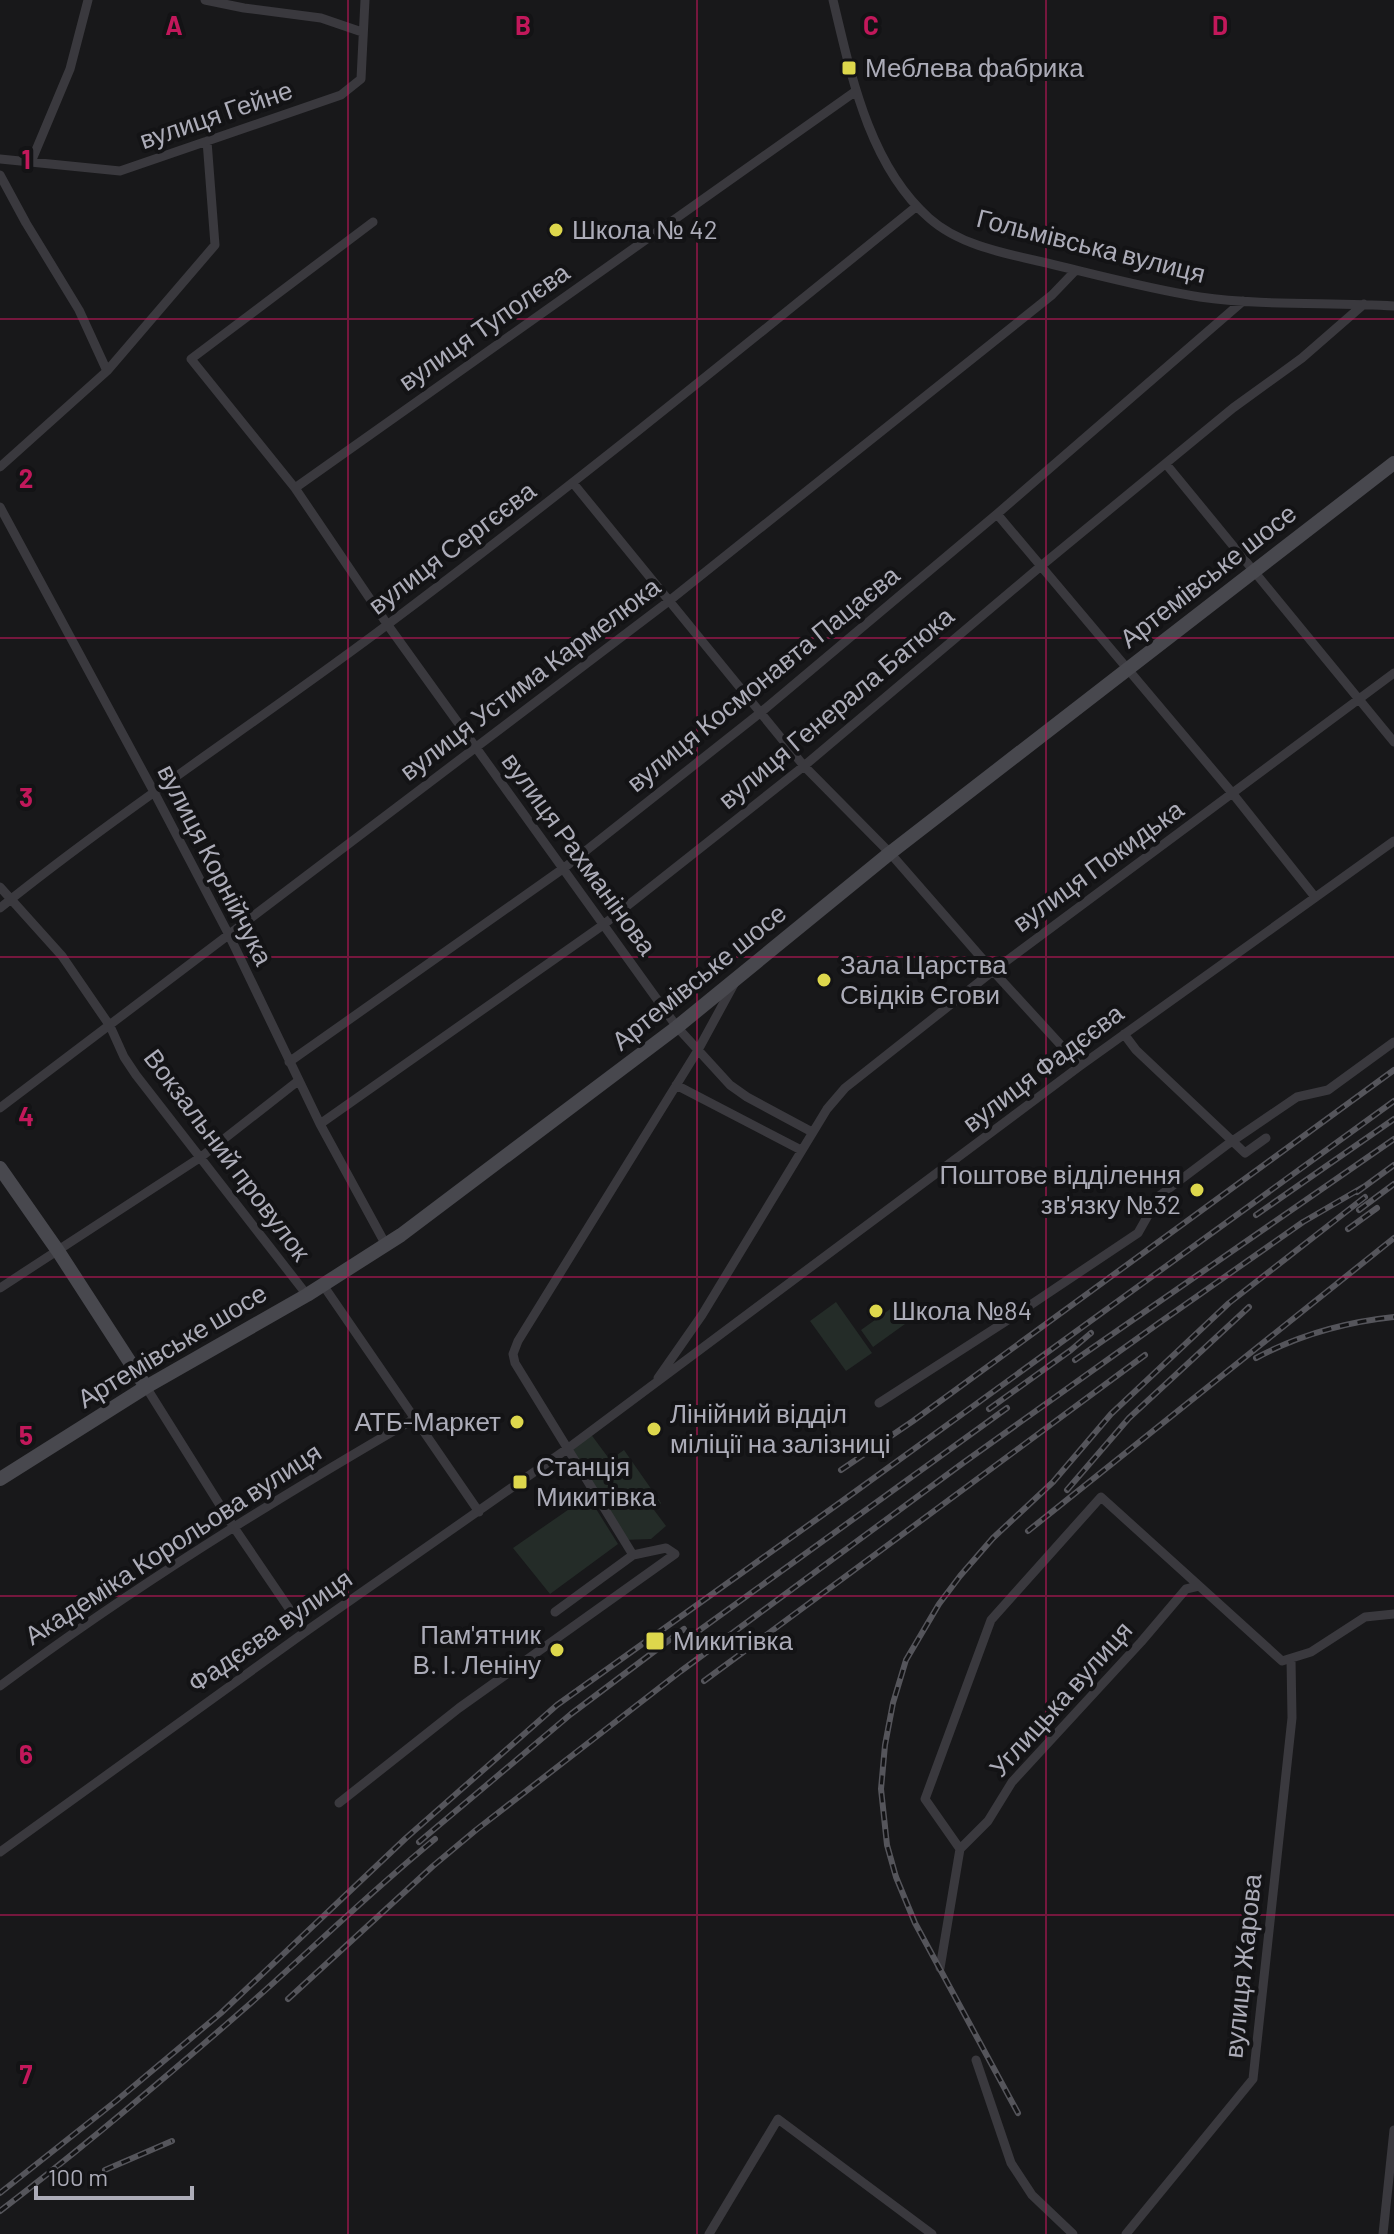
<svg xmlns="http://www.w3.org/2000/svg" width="1394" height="2234" font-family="Barlow,sans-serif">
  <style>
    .green { fill: #242c28 }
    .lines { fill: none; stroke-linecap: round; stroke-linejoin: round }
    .street { stroke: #3a393e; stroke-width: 9 }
    .secondary { stroke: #48484e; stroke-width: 14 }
    .rail-casing { stroke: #55555b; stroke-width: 6 }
    .rail { stroke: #131315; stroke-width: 3; stroke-dasharray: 9; stroke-linecap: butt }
    .grid { fill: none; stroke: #c2185b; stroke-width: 2; stroke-opacity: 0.55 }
    .poi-dot { fill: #ddd74c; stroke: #131315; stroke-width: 3 }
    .labels { text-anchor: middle; stroke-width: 8; stroke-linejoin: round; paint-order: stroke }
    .poi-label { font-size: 26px; fill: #acacb8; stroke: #131315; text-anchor: start }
    .street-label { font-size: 26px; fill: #acacb8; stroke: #131315 }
    .grid-label { font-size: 26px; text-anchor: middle; font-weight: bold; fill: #c2185b; stroke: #131315; stroke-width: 8; stroke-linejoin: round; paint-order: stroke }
  </style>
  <rect width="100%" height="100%" fill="#18181a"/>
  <path class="green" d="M 836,1302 L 872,1353 L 846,1371 L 810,1321 Z
    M 893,1307 L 905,1324 L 873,1347 L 861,1330 Z
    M 590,1433 L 610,1460 L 624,1450 L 661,1503 L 654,1510 L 666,1526 L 651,1539 L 623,1540 L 567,1449 Z
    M 588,1496 L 618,1544 L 550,1594 L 513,1548 Z"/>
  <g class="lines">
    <path class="street" d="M 205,0 L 244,8 L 321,18 L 362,32
      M 833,0 C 851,75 869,165 929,218 C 960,246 1008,254 1047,263 C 1097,275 1149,289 1200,297 C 1264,306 1330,302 1394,306
      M 0,159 L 120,171 L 341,95 L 361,79 L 365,0
      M 31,162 L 70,69 L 88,0
      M 0,175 L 26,223 L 79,310 L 107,371
      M 373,222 L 191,359 L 295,488 L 387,624 L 677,1027 L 730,1085 L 747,1097 L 812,1132
      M 1166,464 L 1394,742
      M 0,467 L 107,371 L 215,245 L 207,141
      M 573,483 L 804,766 L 890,853 L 993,971 L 1080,1066
      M 295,488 L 856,91
      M 0,507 L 154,792 L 229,935 L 320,1124 L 386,1245
      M 997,514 L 1233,794 L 1315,897
      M 0,887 L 62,956 L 110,1026 L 124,1057 L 136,1075 L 307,1295
      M 0,908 C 126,807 262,719 391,622 C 570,488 743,347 917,206
      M 1124,1034 L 1136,1050 L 1245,1153 L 1266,1138
      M 289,1062 L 564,868 L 760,713 L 997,514 L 1243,301
      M 676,1085 L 801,1150
      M 0,1108 L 669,601 L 1052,295 L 1076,270
      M 320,1124 L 603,925 L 804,766 L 1041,566 L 1233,408 L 1302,358 L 1364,304
      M 323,1285 L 479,1512
      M 0,1288 L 201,1157 L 298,1081
      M 658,1378 L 702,1315 L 827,1109 L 845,1088 L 993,971 L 1394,673
      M 146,1387 L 233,1526 L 305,1632
      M 879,1403 L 1011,1318 L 1138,1233 L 1159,1196 L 1228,1144 L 1297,1097 L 1328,1090 L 1394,1042
      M 555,1612 L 633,1555
      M 0,1686 C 133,1587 271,1502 414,1419
      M 339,1803 L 459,1708 L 675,1554 L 666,1548 L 633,1555 L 515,1363 L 513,1354 L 518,1341 L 698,1050 L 734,984
      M 960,1849 L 988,1821 L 1012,1782 L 1141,1642 L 1186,1589 L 1199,1586
      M 0,1852 L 305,1632 L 567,1449 L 1080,1066 L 1394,841
      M 940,1968 L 960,1849 L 925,1799 L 991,1620 L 1101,1497 L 1282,1661 L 1311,1652 L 1365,1617 L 1394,1614
      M 976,2060 L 1011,2163 L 1032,2195 L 1073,2234
      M 709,2234 L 778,2119 L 932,2234
      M 1126,2234 L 1253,2079 L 1292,1718 L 1291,1659
      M 1383,2234 L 1394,2130"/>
    <path class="secondary" d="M 0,1168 L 58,1251 L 146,1387
      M 0,1479 L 146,1387 L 307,1295 L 401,1235 L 677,1027 L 890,853 L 1394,463"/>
    <defs>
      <path id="rail" d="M 1357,1192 L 1394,1165
        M 1359,1210 L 1394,1184
        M 1256,1215 L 1394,1119
        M 1348,1229 L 1377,1208
        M 1256,1358 C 1299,1335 1346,1322 1394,1317
        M 1075,1360 L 1394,1139
        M 989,1409 L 1071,1350 L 1091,1333
        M 841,1470 L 913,1421 L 1394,1070
        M 1067,1490 L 1129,1418 L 1249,1307
        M 1028,1531 L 1394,1238
        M 679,1645 L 1007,1408
        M 704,1681 L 1145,1355
        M 419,1842 L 571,1714 L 684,1629
        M 288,1999 L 433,1866 L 476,1830 L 681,1671 L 963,1463 L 1159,1323 L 1303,1222 L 1365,1186
        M 1018,2113 L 915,1923 L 896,1877 L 887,1845 L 881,1789 L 885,1745 L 893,1703 L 906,1660 L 939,1604 L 960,1576 L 993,1538 L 1053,1482 L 1111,1414 L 1229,1303 L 1365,1197
        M 105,2170 L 172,2141
        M 0,2193 L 116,2101 L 221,2013 L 406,1838 L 557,1705 L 845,1499 L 1394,1101
        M 0,2211 C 84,2147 165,2078 244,2009 C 308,1953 369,1893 435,1839"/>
    </defs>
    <use href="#rail" class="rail-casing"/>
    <use href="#rail" class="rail"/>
  </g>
  <path class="grid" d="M 348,0 L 348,2234M 697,0 L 697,2234M 1046,0 L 1046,2234M 0,319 L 1394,319M 0,638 L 1394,638M 0,957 L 1394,957M 0,1277 L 1394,1277M 0,1596 L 1394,1596M 0,1915 L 1394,1915"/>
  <g class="poi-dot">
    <rect x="841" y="60" width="16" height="16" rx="4"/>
    <circle cx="556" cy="230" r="8"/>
    <circle cx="824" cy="980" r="8"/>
    <circle cx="1197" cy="1190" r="8"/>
    <circle cx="876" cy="1311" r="8"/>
    <circle cx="517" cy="1422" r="8"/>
    <circle cx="654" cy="1429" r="8"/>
    <rect x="512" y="1474" width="16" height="16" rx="4"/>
    <rect x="645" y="1631" width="20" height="20" rx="4"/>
    <circle cx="557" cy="1650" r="8"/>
  </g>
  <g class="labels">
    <g class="poi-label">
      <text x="865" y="77">Меблева фабрика</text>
      <text x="572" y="239">Школа № 42</text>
      <text x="840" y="974">Зала Царства<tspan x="840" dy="30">Свідків Єгови</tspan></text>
      <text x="1181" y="1184" text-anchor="end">Поштове відділення<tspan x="1181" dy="30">зв'язку №32</tspan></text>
      <text x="892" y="1320">Школа №84</text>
      <text x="670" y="1423">Лінійний відділ<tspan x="670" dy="30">міліції на залізниці</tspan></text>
      <text x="501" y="1431" text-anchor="end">АТБ-Маркет</text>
      <text x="536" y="1476">Станція<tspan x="536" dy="30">Микитівка</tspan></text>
      <text x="541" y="1644" text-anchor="end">Пам'ятник<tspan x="541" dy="30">В. І. Леніну</tspan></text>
      <text x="673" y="1650">Микитівка</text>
    </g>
    <g class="street-label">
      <text transform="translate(216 115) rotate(-19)" y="9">вулиця Гейне</text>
      <text transform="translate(1091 246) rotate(14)" y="9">Гольмівська вулиця</text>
      <text transform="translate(484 327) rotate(-35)" y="9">вулиця Туполєва</text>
      <text transform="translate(452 548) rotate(-37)" y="9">вулиця Сергєєва</text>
      <text transform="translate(1208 576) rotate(-38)" y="9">Артемівське шосе</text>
      <text transform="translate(530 679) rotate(-37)" y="9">вулиця Устима Кармелюка</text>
      <text transform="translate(763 679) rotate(-39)" y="9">вулиця Космонавта Пацаєва</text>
      <text transform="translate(836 708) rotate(-40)" y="9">вулиця Генерала Батюка</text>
      <text transform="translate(579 854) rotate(54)" y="9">вулиця Рахманінова</text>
      <text transform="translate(215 865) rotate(63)" y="9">вулиця Корнійчука</text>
      <text transform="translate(1098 866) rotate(-36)" y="9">вулиця Покидька</text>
      <text transform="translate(699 977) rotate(-39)" y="9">Артемівське шосе</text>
      <text transform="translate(1043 1068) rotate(-37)" y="9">вулиця Фадєєва</text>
      <text transform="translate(227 1155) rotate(53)" y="9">Вокзальний провулок</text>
      <text transform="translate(172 1346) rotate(-31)" y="9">Артемівське шосе</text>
      <text transform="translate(173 1544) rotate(-33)" y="9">Академіка Корольова вулиця</text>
      <text transform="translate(270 1631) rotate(-35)" y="9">Фадєєва вулиця</text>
      <text transform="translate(1061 1699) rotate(-48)" y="9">Углицька вулиця</text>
      <text transform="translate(1243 1966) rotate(-84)" y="9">вулиця Жарова</text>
    </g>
  </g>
  <g class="grid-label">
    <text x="174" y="35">A</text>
    <text x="523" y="35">B</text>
    <text x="871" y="35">C</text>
    <text x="1220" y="35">D</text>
    <text x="26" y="169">1</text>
    <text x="26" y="488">2</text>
    <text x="26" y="807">3</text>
    <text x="26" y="1126">4</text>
    <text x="26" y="1445">5</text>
    <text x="26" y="1764">6</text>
    <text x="26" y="2084">7</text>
  </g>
  <path d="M36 2186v12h156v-12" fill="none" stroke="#acacb8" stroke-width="4"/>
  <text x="48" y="2186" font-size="24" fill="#acacb8" stroke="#131315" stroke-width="6" paint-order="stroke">100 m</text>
</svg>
